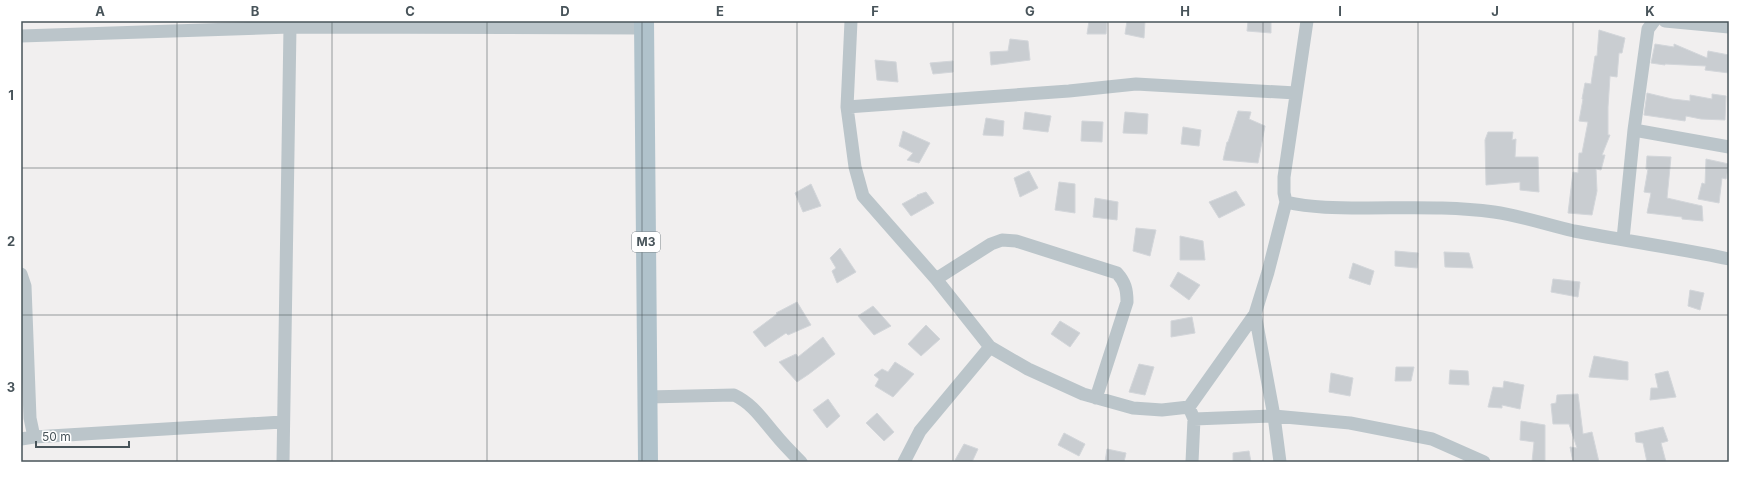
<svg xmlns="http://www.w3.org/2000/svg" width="1750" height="483" font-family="Inter,sans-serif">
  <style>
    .building { fill: #c9cdd1; stroke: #d3d6da }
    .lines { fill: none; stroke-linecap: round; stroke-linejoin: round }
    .street { stroke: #bbc5ca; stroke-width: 13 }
    .primary { stroke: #b0c2cb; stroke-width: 20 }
    .grid { fill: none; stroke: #48545a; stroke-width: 1; stroke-opacity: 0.55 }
    .labels { text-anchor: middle; stroke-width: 3; stroke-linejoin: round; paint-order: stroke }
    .shield { fill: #fff; stroke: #7f878c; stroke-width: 1 }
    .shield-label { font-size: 12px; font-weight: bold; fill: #48545a }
    .neatline { fill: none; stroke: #48545a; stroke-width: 1.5 }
    .grid-label { font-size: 13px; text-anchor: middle; font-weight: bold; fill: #48545a }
  </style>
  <rect width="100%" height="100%" fill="#f1efef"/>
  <path class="building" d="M 1089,21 L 1107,21 L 1106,34 L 1087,34 Z
    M 1127,21 L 1145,21 L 1144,38 L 1125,34 Z
    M 1248,21 L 1271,21 L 1271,33 L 1247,31 Z
    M 1599,30 L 1625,38 L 1622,53 L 1619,53 L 1617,77 L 1610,76 L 1608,107 L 1608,135 L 1610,135 L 1602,155 L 1605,155 L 1601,170 L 1596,169 L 1597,191 L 1592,215 L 1568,213 L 1573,172 L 1578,173 L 1579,153 L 1582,153 L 1588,122 L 1579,121 L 1583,99 L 1582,99 L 1585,83 L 1591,84 L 1595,56 L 1597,56 Z
    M 1010,39 L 1028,41 L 1030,60 L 991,65 L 990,52 L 1008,51 Z
    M 1655,44 L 1674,47 L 1674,44 L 1707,58 L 1708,51 L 1729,55 L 1729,73 L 1705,70 L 1706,66 L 1665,64 L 1665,65 L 1651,63 Z
    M 875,60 L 896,62 L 898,82 L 877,80 Z
    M 953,61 L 953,72 L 933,74 L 930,63 Z
    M 1647,93 L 1672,99 L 1690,101 L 1690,95 L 1712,99 L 1712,94 L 1726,96 L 1725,120 L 1701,119 L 1686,116 L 1685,121 L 1644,115 Z
    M 1238,111 L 1251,112 L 1249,119 L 1265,126 L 1258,163 L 1223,160 L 1227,142 L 1228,142 Z
    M 1025,112 L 1051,116 L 1048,132 L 1023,129 Z
    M 1125,112 L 1148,114 L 1147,134 L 1123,133 Z
    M 986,118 L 1004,121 L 1003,136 L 983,135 Z
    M 1082,121 L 1103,122 L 1102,142 L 1081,141 Z
    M 1183,127 L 1201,130 L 1199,146 L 1181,144 Z
    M 903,131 L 930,143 L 919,163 L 907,160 L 913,153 L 899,146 Z
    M 1488,132 L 1513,132 L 1512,140 L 1516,139 L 1515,157 L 1538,157 L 1539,192 L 1520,190 L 1520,182 L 1486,185 L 1485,140 Z
    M 1647,156 L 1671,157 L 1667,198 L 1702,206 L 1703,221 L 1682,219 L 1682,217 L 1647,213 L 1651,193 L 1644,192 L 1648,169 L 1646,169 Z
    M 1706,159 L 1729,164 L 1726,179 L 1722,178 L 1719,203 L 1698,199 L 1702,183 L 1705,184 Z
    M 1029,171 L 1038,188 L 1020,197 L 1014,178 Z
    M 1059,182 L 1075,184 L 1075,213 L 1055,210 Z
    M 811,184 L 821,206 L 803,212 L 795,193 Z
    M 1236,191 L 1245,205 L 1219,218 L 1209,202 Z
    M 926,192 L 934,203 L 911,216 L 902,204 L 917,196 L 917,195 Z
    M 1095,198 L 1118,202 L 1117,220 L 1093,217 Z
    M 1136,228 L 1156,230 L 1150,256 L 1133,251 Z
    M 1180,236 L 1203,241 L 1205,260 L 1180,260 Z
    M 840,248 L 856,272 L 837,283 L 832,271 L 836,268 L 830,258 Z
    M 1395,251 L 1418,253 L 1417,268 L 1395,266 Z
    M 1444,252 L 1469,253 L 1473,268 L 1445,267 Z
    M 1353,263 L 1374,271 L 1370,285 L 1349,278 Z
    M 1178,272 L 1200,285 L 1189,300 L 1170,286 Z
    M 1553,279 L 1580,282 L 1578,297 L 1551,292 Z
    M 1690,290 L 1704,293 L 1700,310 L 1688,306 Z
    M 797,302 L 811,325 L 788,335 L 786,333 L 765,347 L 753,332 L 777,314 L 776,313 Z
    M 873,306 L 891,326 L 874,335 L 858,316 Z
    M 1192,317 L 1195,333 L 1171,337 L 1171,321 Z
    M 1060,321 L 1080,333 L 1070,347 L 1051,334 Z
    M 926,325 L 940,339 L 921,356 L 908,344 Z
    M 823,337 L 835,354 L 809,374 L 797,382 L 779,362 L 796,354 L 798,357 Z
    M 1594,356 L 1628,362 L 1628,380 L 1589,377 Z
    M 895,362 L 914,374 L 893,397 L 875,386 L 879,379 L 874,375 L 882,369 L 888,372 Z
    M 1139,364 L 1154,367 L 1145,395 L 1129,392 Z
    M 1396,367 L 1414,367 L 1411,381 L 1395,381 Z
    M 1450,370 L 1468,371 L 1469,385 L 1449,384 Z
    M 1668,371 L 1676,397 L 1650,400 L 1651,388 L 1658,388 L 1655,374 Z
    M 1331,373 L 1353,378 L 1350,396 L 1329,392 Z
    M 1504,381 L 1524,385 L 1520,409 L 1502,405 L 1502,408 L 1488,407 L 1493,387 L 1503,388 Z
    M 1578,394 L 1583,434 L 1592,432 L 1599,462 L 1573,462 L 1570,447 L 1577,448 L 1569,424 L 1553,424 L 1551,404 L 1556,403 L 1557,395 Z
    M 828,399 L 840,416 L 827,428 L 813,410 Z
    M 877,413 L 894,432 L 884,441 L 866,423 Z
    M 1521,421 L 1545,425 L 1545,462 L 1532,462 L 1534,442 L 1520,440 Z
    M 1663,427 L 1668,441 L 1661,443 L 1666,462 L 1647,462 L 1643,443 L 1636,442 L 1635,433 Z
    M 1064,433 L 1085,444 L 1079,456 L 1058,445 Z
    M 964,444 L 978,449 L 972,462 L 954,462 Z
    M 1107,449 L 1126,453 L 1124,462 L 1105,462 Z
    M 1249,451 L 1251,462 L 1233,462 L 1233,453 Z"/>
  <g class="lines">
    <path class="street" d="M 851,21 L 847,107 L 1069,91 L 1136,84 L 1296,93
      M 1307,21 L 1284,177 L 1284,193 L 1286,202 C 1312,208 1338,208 1364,208 C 1407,208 1451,206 1494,212 C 1522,216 1547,225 1574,231 C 1626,241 1678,248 1729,259
      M 1665,21 L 1729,27
      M 21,36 L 290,27 L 644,28
      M 847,107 L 855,167 L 863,196 L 936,279 L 990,347 L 1028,369 L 1083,394 L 1133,408 L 1162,410 L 1189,407 L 1255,314 L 1268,272 L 1286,202
      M 1634,130 L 1729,147
      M 1623,239 L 1634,130 L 1648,29 L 1654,21
      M 21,274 L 25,286 L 30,418 L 34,437 L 282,422
      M 936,279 L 991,244 L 1002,240 L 1016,241 L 1117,273 C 1125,282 1127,289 1127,302 L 1096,398
      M 1255,314 L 1274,416 L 1280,462
      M 648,397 L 734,395 C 753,404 762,419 775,434 C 783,444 792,453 801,462
      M 1191,412 L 1194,419 L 1192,462
      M 1194,419 L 1274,416 L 1350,423 L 1432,439 L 1484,462
      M 21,439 L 34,437
      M 283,462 L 290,27
      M 904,462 L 920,431 L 990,347"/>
    <path class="primary" d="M 644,21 L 648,462"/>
  </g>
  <path class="grid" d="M 177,21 L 177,462M 332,21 L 332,462M 487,21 L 487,462M 642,21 L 642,462M 797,21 L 797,462M 953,21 L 953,462M 1108,21 L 1108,462M 1263,21 L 1263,462M 1418,21 L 1418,462M 1573,21 L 1573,462M 21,168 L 1729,168M 21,315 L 1729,315"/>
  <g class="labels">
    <rect class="shield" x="632" y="232" width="28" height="20" rx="3"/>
    <g class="shield-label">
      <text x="646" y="246">M3</text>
    </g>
  </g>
  <rect width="1750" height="483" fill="none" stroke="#ffffff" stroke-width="44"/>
  <path d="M36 441v6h93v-6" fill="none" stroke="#48545a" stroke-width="2"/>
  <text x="42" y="441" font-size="12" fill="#48545a" stroke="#ffffff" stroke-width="3" paint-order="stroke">50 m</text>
  <rect x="22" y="22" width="1706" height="439" class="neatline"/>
  <g class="grid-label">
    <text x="100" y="16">A</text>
    <text x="255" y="16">B</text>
    <text x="410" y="16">C</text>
    <text x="565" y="16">D</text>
    <text x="720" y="16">E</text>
    <text x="875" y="16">F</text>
    <text x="1030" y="16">G</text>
    <text x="1185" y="16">H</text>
    <text x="1340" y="16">I</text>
    <text x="1495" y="16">J</text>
    <text x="1650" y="16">K</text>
    <text x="11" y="100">1</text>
    <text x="11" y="246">2</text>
    <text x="11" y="392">3</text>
  </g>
</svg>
